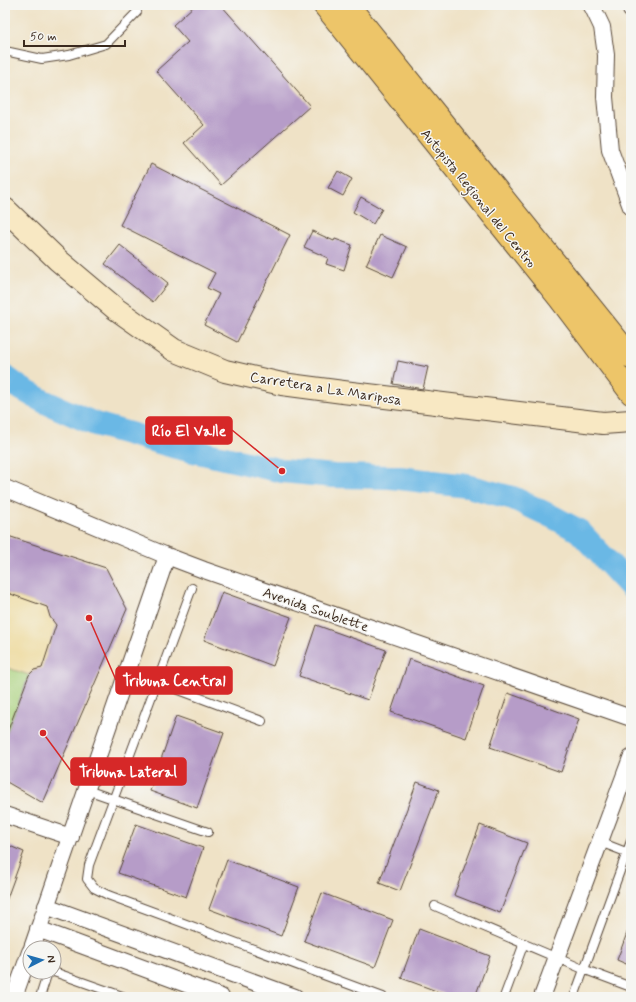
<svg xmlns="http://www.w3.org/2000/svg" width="636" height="1002" font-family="Mynerve,sans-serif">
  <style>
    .green { fill: #a9d17c; stroke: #727e4d }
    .sand { fill: #eeda9e; stroke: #94825e }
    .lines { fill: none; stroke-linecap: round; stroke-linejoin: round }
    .river { stroke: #6bb8e5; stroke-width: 24 }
    .building { fill: #b69cc8 }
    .lane-casing { stroke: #564637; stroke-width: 10 }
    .street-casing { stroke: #564637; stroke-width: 18 }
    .secondary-casing { stroke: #564637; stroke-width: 24 }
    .highway-casing { stroke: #564637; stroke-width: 24 }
    .lane { stroke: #fff; stroke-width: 8 }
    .street { stroke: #fff; stroke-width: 16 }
    .secondary { stroke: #f8e8c3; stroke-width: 22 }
    .highway { stroke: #edc569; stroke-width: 22 }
    .labels { text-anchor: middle; stroke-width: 3; stroke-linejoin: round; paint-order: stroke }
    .street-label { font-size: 14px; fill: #3b2a1e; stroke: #f6f6f2 }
    .leader { fill: none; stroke: #d62828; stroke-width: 1.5 }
    .callout-dot { fill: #d62828; stroke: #f6f6f2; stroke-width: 1.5 }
    .callout { fill: #d62828; stroke: #d62828; stroke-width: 1.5 }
    .callout-label { font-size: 15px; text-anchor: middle; font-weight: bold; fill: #fff }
  </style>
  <rect width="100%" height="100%" fill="#f6f6f2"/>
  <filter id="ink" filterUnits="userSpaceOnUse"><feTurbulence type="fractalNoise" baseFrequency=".025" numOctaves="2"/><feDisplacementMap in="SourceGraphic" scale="8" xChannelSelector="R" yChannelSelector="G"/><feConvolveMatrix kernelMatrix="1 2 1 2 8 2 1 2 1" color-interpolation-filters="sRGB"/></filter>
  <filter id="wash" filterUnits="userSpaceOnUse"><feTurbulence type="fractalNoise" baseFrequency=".012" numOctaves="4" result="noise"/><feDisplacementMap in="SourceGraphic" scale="16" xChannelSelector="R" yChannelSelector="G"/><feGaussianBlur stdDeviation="0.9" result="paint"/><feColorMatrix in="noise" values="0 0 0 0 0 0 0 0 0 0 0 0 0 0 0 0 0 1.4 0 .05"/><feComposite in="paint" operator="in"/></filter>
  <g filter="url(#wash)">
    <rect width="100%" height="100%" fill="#efe2c6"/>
    <path class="green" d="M 5,667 L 29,675 L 5,738 Z"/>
    <path class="sand" d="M 5,592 L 49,607 L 57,623 L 42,670 L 34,670 L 29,675 L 5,667 Z"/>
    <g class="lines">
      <path class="river" d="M 5,377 L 20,388 L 43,401 L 95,424 L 176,447 L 282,471 L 334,476 L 391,477 L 467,486 L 513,498 L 555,518 L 579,531 L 631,587"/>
    </g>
    <g id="blocks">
      <path class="building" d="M 195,5 L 221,5 L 310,106 L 221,185 L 184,143 L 204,125 L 156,71 L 188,42 L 173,25 Z
        M 151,164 L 290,235 L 237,342 L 204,325 L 219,294 L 207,288 L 215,273 L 120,225 Z
        M 338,171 L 352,179 L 343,196 L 328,188 Z
        M 361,197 L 382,209 L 373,224 L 353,212 Z
        M 312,231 L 334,241 L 335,239 L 352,245 L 344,270 L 326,264 L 328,258 L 304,247 Z
        M 380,235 L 407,247 L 393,277 L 366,265 Z
        M 120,245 L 168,283 L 153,302 L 105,264 Z
        M 398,361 L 428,367 L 423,389 L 393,384 Z
        M 5,535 L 106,568 L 127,609 L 43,803 L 5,781 L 5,738 L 29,675 L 34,670 L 42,668 L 56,625 L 50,617 L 47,607 L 5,592 Z
        M 222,592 L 291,617 L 273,666 L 204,640 Z
        M 316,625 L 386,650 L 368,700 L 299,676 Z
        M 409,659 L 484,686 L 466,738 L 391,712 Z
        M 508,693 L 579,719 L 561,772 L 490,747 Z
        M 176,716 L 224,733 L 197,808 L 150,791 Z
        M 417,782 L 439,790 L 400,891 L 379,883 Z
        M 136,824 L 203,848 L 186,897 L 118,873 Z
        M 480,825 L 527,843 L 500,913 L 454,895 Z
        M 5,844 L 24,852 L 6,901 L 5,900 Z
        M 227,860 L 299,887 L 281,936 L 209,909 Z
        M 322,893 L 393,920 L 375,967 L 304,941 Z
        M 630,925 L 631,925 L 631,966 L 617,960 Z
        M 419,929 L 490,956 L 475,997 L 453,997 L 401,978 Z"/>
    </g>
  </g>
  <g filter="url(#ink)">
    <use href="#blocks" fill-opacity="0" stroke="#564637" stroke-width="1"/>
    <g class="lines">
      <defs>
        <path id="lane" d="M 5,51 L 42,59 L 69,55 L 106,44 L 137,12
          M 192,588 L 89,865 L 87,879 L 94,888 L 108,895 L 383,997
          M 128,671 L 262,721
          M 87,790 L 208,832
          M 600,842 L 631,854
          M 435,906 L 583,969 L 631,987
          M 54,972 L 125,997
          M 40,997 L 47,975 L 52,972
          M 504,997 L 524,943
          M 574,997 L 631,841"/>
        <path id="street" d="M 591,5 L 593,8 L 602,27 L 606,55 L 605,97 L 610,150 L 631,207
          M 630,5 L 631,10
          M 5,488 L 167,556 L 204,570 L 631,718
          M 5,815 L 71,837
          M 46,906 L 295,997
          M 38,929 L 221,997
          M 32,948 L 167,556
          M 14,997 L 30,952
          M 542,997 L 631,758"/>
        <path id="secondary" d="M 5,209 L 58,260 L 116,309 L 174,350 L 225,371 L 282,384 L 343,392 L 603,423 L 631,421"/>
        <path id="highway" d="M 324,5 L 560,299 L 631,393
          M 348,5 L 631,357"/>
      </defs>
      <use href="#lane" class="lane-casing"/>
      <use href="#street" class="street-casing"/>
      <use href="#secondary" class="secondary-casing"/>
      <use href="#highway" class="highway-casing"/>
      <use href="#lane" class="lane"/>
      <use href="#street" class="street"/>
      <use href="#secondary" class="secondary"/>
      <use href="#highway" class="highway"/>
    </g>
  </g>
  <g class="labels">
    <g class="street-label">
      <text transform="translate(479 198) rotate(51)" y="5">Autopista Regional del Centro</text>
      <text transform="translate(326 388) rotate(9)" y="5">Carretera a La Mariposa</text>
      <text transform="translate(316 609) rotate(19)" y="5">Avenida Soublette</text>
    </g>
  </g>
  <path class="leader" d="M282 471L232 430M89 618L116 680M43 733L71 771"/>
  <g class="callout-dot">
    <circle cx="282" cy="471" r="4"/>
    <circle cx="89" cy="618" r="4"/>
    <circle cx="43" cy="733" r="4"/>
  </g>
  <g class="callout">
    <rect x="146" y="417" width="86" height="27" rx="4"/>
    <rect x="116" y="667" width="116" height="27" rx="4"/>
    <rect x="71" y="758" width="115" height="27" rx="4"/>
  </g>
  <g class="callout-label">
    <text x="189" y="436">Río El Valle</text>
    <text x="174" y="686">Tribuna Central</text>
    <text x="128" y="777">Tribuna Lateral</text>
  </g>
  <rect width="636" height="1002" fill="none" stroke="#f6f6f2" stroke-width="20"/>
  <g transform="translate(42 960) rotate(84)"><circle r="19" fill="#f6f6f2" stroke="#aba49d"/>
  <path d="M0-3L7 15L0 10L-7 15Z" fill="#1f6fb2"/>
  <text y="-6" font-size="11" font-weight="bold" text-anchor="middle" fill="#3b2a1e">N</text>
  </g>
  <path d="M24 40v6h101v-6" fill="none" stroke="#3b2a1e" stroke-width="2"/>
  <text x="30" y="40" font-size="12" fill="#3b2a1e" stroke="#f6f6f2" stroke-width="3" paint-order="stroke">50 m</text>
</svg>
